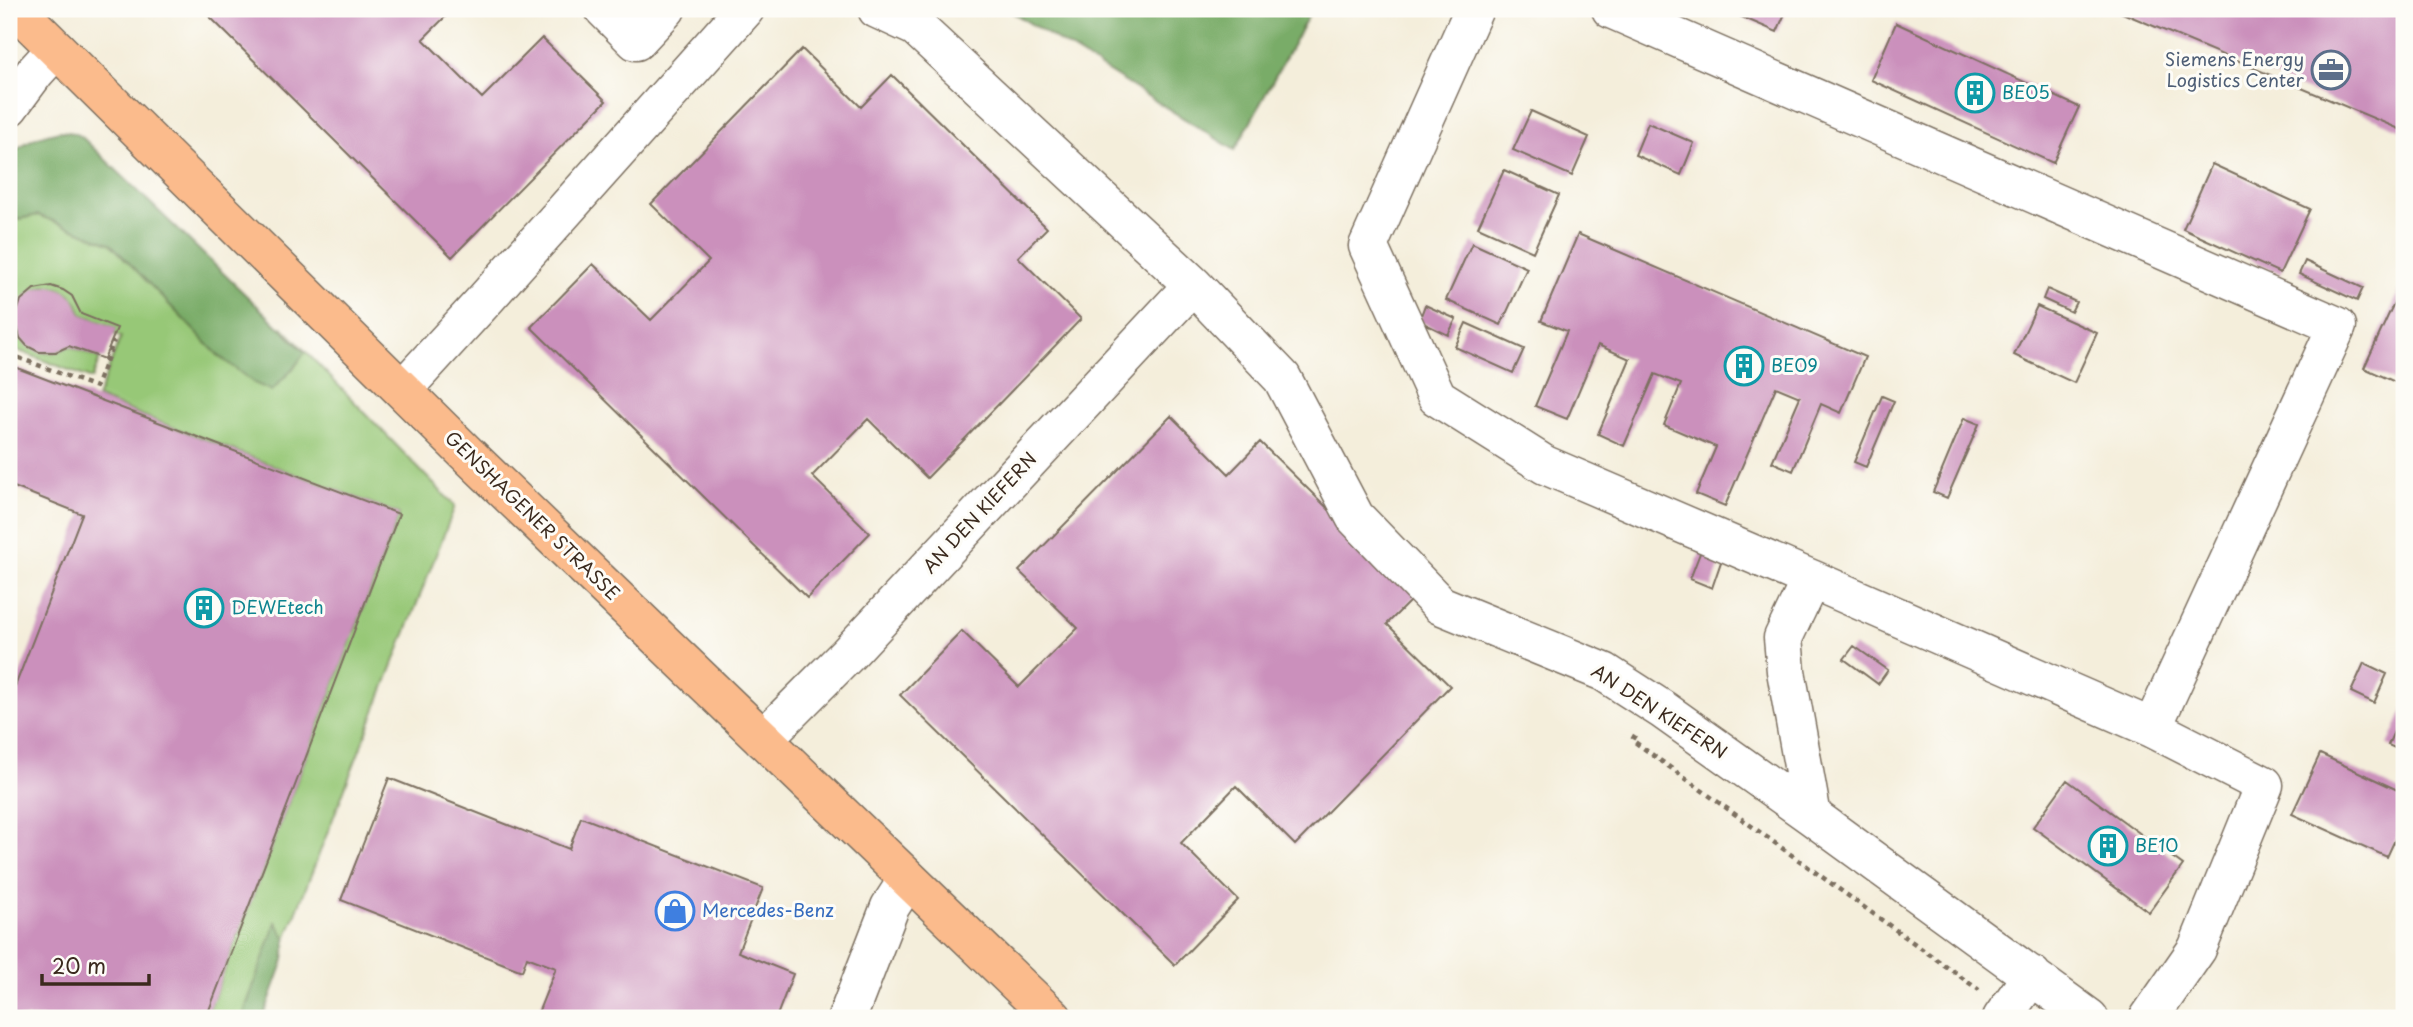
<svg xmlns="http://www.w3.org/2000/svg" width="2413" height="1027" font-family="'Playpen Sans',sans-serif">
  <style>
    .green { fill: #97c877; stroke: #69794a; stroke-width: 2 }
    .forest { fill: #79ac68; stroke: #5a6b43; stroke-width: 2 }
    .building { fill: #cb90bc }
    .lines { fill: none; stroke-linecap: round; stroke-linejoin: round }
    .minor-casing { stroke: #7c6f60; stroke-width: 41 }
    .major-casing { stroke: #7c6f60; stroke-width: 41 }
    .path { stroke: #7c6f60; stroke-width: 4.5; stroke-dasharray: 5 5; stroke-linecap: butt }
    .minor { stroke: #fff; stroke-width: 38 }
    .major { stroke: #fbbb8c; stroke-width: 38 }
    .labels { text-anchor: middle; stroke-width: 6; stroke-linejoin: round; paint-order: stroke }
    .service-label { font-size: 18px; fill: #4e5e75; stroke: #fdfcf7; text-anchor: end }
    .culture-label { font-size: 18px; fill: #0d838f; stroke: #fdfcf7; text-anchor: start }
    .street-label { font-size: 18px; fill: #3b2a1e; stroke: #fdfcf7 }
    .shop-label { font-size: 18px; fill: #366cbe; stroke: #fdfcf7; text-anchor: start }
  </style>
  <rect width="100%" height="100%" fill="#fdfcf7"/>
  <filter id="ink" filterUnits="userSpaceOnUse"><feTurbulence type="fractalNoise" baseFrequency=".0143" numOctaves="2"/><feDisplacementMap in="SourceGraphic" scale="14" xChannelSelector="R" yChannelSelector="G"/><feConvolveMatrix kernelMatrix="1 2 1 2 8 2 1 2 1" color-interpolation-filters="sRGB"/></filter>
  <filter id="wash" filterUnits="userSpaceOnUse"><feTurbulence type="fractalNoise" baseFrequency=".00686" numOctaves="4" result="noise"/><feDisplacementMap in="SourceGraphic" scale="28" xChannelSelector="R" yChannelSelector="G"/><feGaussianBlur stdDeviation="1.57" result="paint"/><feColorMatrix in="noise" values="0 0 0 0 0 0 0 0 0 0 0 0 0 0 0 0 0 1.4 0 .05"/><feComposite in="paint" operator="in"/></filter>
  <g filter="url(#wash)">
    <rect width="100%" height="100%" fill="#f4eedb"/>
    <path class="green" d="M 38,215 L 110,243 L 219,356 L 282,327 L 455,506 L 255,1018 L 206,1018 L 399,514 L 97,398 L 121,337 L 114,334 L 116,328 L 81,314 C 78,301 70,291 57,287 C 50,285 42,286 35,289 C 0,309 25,374 69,346 L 100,358 L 92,379 L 9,347 L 9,221 Z"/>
    <path class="forest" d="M 1007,9 L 1312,9 L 1235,150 Z
      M 60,131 L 74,133 L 82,137 L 305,352 L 296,365 L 272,391 L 254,383 L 219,356 L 110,243 L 38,215 L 9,221 L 9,156 C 25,141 39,135 60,131 Z
      M 276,922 L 286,939 L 284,960 L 263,1018 L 242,1018 Z"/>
    <g id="blocks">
      <path class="building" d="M 202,9 L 453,9 L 423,39 L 482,98 L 542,38 L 606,101 L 452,257 Z
        M 1723,9 L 1787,9 L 1777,32 Z
        M 2113,9 L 2404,9 L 2404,131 Z
        M 1896,23 L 2079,107 L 2053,163 L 1871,80 Z
        M 802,49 L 861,107 L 892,75 L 1047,228 L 1018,257 L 1081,319 L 927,478 L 868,419 L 812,476 L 870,533 L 807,598 L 531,327 L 593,264 L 651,320 L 709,261 L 651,204 Z
        M 1531,111 L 1589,137 L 1572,176 L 1513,150 Z
        M 1648,123 L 1694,143 L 1681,175 L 1635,155 Z
        M 2212,164 L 2310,209 L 2280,273 L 2183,229 Z
        M 1504,170 L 1559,195 L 1533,252 L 1478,227 Z
        M 1578,234 L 1865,357 L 1841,413 L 1821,404 L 1793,471 L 1772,462 L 1800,397 L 1776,387 L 1725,506 L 1696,494 L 1716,447 L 1664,425 L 1681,384 L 1655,374 L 1624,446 L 1598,434 L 1630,359 L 1598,345 L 1567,419 L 1535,406 L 1567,331 L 1541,321 Z
        M 1472,243 L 1527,268 L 1501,325 L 1446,300 Z
        M 2305,261 L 2363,288 L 2357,301 L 2299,274 Z
        M 2404,281 L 2404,386 L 2364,368 Z
        M 51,286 L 63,290 L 72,296 L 81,314 L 117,328 L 104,359 L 69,346 L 56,352 L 39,352 L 27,346 L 20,338 L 15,319 L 21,300 L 34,289 Z
        M 2047,289 L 2076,302 L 2071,312 L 2043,299 Z
        M 1425,305 L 1456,319 L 1448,335 L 1419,321 Z
        M 2037,306 L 2097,333 L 2074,383 L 2014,355 Z
        M 1466,323 L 1524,349 L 1513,373 L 1455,347 Z
        M 9,365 L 399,514 L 206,1018 L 9,1018 L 9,702 L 82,514 L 9,485 Z
        M 1882,396 L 1894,401 L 1866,467 L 1854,462 Z
        M 1171,416 L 1229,474 L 1260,442 L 1416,595 L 1387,624 L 1450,686 L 1295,845 L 1236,786 L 1181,843 L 1238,900 L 1175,965 L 900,695 L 962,631 L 1019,687 L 1078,628 L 1019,571 Z
        M 1964,418 L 1979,424 L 1947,498 L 1933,492 Z
        M 1702,548 L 1723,556 L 1712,588 L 1690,579 Z
        M 1854,646 L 1888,670 L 1878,684 L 1844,659 Z
        M 2364,663 L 2387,674 L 2374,703 L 2351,692 Z
        M 2404,709 L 2404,752 L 2388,745 Z
        M 2320,754 L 2404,793 L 2404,820 L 2387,857 L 2292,814 Z
        M 389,778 L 569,849 L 581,817 L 763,888 L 738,952 L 793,974 L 776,1018 L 536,1018 L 556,968 L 527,957 L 522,971 L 341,900 Z
        M 2067,780 L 2183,865 L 2149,912 L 2033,827 Z"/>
    </g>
  </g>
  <g filter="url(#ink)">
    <use href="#blocks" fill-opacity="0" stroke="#7c6f60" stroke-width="2"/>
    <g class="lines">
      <defs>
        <path id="minor" d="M 604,9 L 636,41 L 666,9
          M 877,9 L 916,27 L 1193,285 L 1282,378 L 1355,517 L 1440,605 L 1604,672 L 1663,710 L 1812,816 L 2089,1018
          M 1474,9 L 1368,246 L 1437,397 L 1545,465 L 1811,579 L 1783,638 L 1786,671 L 1812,816
          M 1611,9 L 2337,326 L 2152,728 L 2264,785 L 2197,949 L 2149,1018
          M 9,107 L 35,72 L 56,49
          M 403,389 L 482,303 L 745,9
          M 1811,579 L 2152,728
          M 763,739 L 848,654 L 1193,285
          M 847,1018 L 890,907 L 908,879
          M 2002,1018 L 2032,975"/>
        <path id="major" d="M 16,9 L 465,452 L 1053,1018"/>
      </defs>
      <use href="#minor" class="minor-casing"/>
      <use href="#major" class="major-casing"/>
      <path class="path" d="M 9,354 L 96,387 L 114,341
        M 1635,735 L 1632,740 L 1979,990"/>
      <use href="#minor" class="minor"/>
      <use href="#major" class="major"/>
    </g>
  </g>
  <defs>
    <symbol id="office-ring" viewBox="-11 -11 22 22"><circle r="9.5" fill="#fdfcf7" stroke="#5c6f8a" stroke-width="1.5"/><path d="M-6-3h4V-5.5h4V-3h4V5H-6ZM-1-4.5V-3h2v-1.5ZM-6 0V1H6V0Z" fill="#5c6f8a"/></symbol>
    <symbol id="building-ring" viewBox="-11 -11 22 22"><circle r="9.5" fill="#fdfcf7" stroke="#0f9aa8" stroke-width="1.5"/><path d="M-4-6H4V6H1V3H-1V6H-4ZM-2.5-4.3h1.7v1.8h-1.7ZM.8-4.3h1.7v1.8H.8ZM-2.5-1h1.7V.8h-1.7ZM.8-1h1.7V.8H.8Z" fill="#0f9aa8"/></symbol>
    <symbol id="shop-ring" viewBox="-11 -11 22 22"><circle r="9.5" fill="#fdfcf7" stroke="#3f7fe0" stroke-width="1.5"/><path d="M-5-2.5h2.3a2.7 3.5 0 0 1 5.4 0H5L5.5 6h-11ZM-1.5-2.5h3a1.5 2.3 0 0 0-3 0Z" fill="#3f7fe0"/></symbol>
  </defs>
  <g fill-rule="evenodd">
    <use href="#office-ring" x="2309" y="48" width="44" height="44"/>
    <use href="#building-ring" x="1953" y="71" width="44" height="44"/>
    <use href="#building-ring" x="1722" y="344" width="44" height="44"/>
    <use href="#building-ring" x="182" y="586" width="44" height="44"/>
    <use href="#building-ring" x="2086" y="824" width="44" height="44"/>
    <use href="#shop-ring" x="653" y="889" width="44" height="44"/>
  </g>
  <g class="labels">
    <g class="service-label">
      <text x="2304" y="66">Siemens Energy<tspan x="2304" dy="21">Logistics Center</tspan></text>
    </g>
    <g class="culture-label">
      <text x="2002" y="99">BE05</text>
      <text x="1771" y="372">BE09</text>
      <text x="231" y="614">DEWEtech</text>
      <text x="2135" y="852">BE10</text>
    </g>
    <g class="street-label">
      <text transform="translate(980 513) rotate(-47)" y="6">AN DEN KIEFERN</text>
      <text transform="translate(532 516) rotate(44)" y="6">GENSHAGENER STRASSE</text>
      <text transform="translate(1659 712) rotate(33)" y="6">AN DEN KIEFERN</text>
    </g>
    <g class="shop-label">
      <text x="702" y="917">Mercedes-Benz</text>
    </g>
  </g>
  <rect width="2413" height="1027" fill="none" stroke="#fdfcf7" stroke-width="35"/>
  <path d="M42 974v10h107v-10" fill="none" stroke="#3b2a1e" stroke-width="3.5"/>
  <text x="52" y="974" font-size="21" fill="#3b2a1e" stroke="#fdfcf7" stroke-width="5" paint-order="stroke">20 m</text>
</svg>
